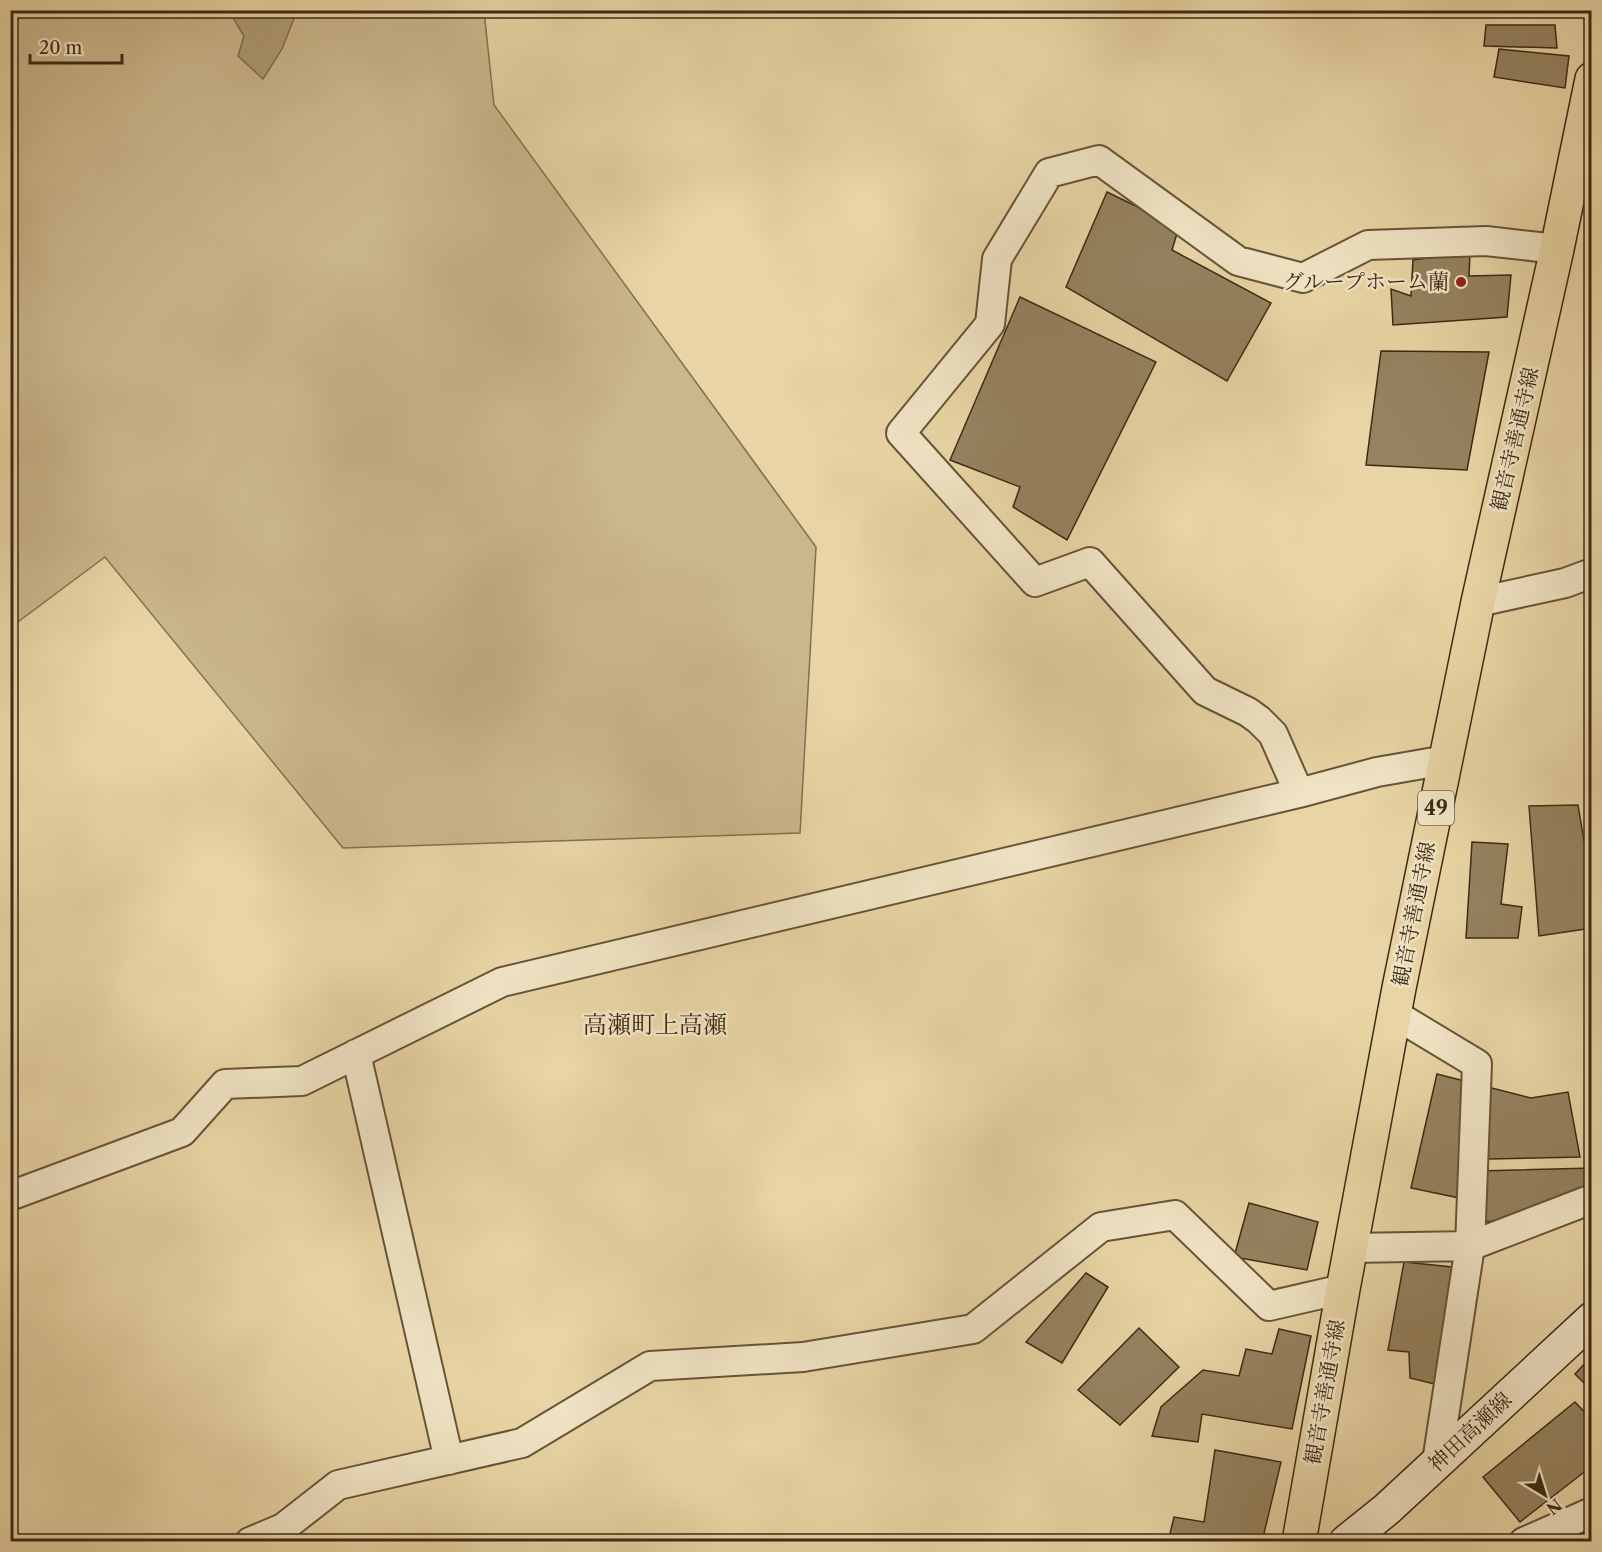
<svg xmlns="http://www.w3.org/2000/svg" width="1602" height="1552" font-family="'Libre Caslon Text','Noto Serif JP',serif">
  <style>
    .green { fill: #cbb78c; stroke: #847050; stroke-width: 1.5 }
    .water { fill: #ae9a73; stroke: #806d4d; stroke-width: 1.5 }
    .building { fill: #95825f; stroke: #3c2a15; stroke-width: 1.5 }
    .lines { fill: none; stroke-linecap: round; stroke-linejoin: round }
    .minor-casing { stroke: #675439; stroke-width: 32 }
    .secondary-casing { stroke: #3c2a15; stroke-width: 36 }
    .primary-casing { stroke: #3c2a15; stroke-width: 36 }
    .minor { stroke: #f0e3c4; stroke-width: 28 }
    .secondary { stroke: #f0e3c4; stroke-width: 33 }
    .primary { stroke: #e8d4a4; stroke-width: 33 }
    .poi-dot { fill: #8f2418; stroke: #f0e3c4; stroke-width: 2 }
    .labels { text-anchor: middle; stroke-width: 5; stroke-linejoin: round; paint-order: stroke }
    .shield { fill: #f0e3c4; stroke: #72624a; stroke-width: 1.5 }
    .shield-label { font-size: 20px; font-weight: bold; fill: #3c2a15 }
    .poi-label { font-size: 21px; fill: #3c2a15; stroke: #f0e3c4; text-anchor: end }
    .street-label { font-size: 21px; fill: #3c2a15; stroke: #f0e3c4 }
    .quarter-label { font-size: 24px; fill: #3c2a15; stroke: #f0e3c4 }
  </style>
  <rect width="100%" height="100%" fill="#e8d4a4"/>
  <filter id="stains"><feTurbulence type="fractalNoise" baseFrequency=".00333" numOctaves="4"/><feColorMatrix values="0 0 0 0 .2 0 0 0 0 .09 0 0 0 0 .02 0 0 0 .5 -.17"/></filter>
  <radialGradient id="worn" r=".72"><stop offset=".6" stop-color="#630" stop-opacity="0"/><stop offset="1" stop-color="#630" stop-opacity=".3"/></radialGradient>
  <path class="green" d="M 11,11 L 484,11 L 494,105 L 816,547 L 800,833 L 343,848 L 105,557 L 11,627 Z"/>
  <path class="water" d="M 229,11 L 297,11 L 282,49 L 263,79 L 238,56 L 244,36 Z"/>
  <path class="building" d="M 1486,25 L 1555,25 L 1557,48 L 1484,46 Z
    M 1499,49 L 1569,56 L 1565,88 L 1494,77 Z
    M 1107,192 L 1179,227 L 1172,250 L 1271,303 L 1227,381 L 1066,287 Z
    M 1470,252 L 1469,276 L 1511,275 L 1507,317 L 1393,325 L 1391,289 L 1411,296 L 1413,260 Z
    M 1020,297 L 1156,362 L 1067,540 L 1013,507 L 1020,487 L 950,460 Z
    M 1381,351 L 1489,352 L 1467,470 L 1366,465 Z
    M 1578,805 L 1592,889 L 1592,928 L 1539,936 L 1529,806 Z
    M 1472,842 L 1508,844 L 1501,904 L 1522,907 L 1518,938 L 1466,938 Z
    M 1437,1074 L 1531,1098 L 1568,1092 L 1580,1157 L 1488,1159 L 1477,1149 L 1469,1200 L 1411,1188 Z
    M 1592,1168 L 1591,1214 L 1483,1222 L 1479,1171 Z
    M 1249,1203 L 1318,1222 L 1307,1270 L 1234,1257 Z
    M 1404,1262 L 1462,1268 L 1447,1387 L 1410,1378 L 1409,1352 L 1388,1350 Z
    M 1086,1273 L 1108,1287 L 1062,1363 L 1026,1342 Z
    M 1139,1328 L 1179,1367 L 1120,1425 L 1078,1390 Z
    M 1279,1329 L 1311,1336 L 1292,1429 L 1202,1414 L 1198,1442 L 1152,1436 L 1161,1407 L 1203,1370 L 1239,1376 L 1246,1349 L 1272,1354 Z
    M 1592,1356 L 1592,1391 L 1575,1374 Z
    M 1575,1402 L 1592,1420 L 1592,1466 L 1520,1522 L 1483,1477 Z
    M 1215,1450 L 1281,1462 L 1262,1542 L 1168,1542 L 1174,1517 L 1204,1522 Z"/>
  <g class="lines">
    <defs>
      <path id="minor" d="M 1478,602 L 1565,583 L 1592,573
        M 1299,793 L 1273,734 L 1259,720 L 1248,712 L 1205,691 L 1090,562 L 1035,582 L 901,433 L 990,324 L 997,259 L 1049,173 L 1099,160 L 1238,261 L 1303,278 L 1368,245 L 1486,241 L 1557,249
        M 356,1054 L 449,1460
        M 10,1196 L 182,1132 L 225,1084 L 302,1081 L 502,982 L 1299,793 L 1377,772 L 1446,760
        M 1351,1248 L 1470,1246 L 1477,1064 L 1394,1014
        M 1437,1462 L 1470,1246 L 1592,1199
        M 250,1542 L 283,1528 L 338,1485 L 522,1443 L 650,1366 L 803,1357 L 973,1329 L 1101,1227 L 1175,1215 L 1269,1306 L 1343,1289
        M 1524,1542 L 1592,1512"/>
      <path id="secondary" d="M 1346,1542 L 1387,1509 L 1592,1319"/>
      <path id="primary" d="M 1299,1542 L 1343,1289 L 1399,988 L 1478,602 L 1557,249 L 1592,79"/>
    </defs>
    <use href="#minor" class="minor-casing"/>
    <use href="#secondary" class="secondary-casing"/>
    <use href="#primary" class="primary-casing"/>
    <use href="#minor" class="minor"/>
    <use href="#secondary" class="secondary"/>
    <use href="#primary" class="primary"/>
  </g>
  <circle class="poi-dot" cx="1461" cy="282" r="6"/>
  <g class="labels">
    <rect class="shield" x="1418" y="791" width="36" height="34" rx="4.5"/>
    <g class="shield-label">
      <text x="1436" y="815">49</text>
    </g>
    <g class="poi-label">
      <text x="1449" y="289">グループホーム蘭</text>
    </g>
    <g class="street-label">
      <text transform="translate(1515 439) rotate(-77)" y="7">観音寺善通寺線</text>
      <text transform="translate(1414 914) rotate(-79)" y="7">観音寺善通寺線</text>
      <text transform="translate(1325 1392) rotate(-80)" y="7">観音寺善通寺線</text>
      <text transform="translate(1470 1432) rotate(-43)" y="7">神田高瀬線</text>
    </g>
    <g class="quarter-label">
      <text x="655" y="1033">高瀬町上高瀬</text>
    </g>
  </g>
  <rect width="1602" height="1552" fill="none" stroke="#e8d4a4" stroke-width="36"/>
  <rect x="12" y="12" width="1578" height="1528" fill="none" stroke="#3c2a15" stroke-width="3"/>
  <rect x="18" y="18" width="1566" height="1516" fill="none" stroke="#3c2a15" stroke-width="1.5"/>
  <g transform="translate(1545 1495) rotate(142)" stroke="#f0e3c4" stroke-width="4.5" paint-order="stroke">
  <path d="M0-4.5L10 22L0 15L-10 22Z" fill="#3c2a15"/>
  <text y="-9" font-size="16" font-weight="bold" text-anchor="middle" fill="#3c2a15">N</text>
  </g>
  <path d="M30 54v9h92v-9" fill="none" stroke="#3c2a15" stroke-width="3"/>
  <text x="39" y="54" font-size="18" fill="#3c2a15" stroke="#f0e3c4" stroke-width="4.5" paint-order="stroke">20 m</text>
  <rect width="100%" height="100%" filter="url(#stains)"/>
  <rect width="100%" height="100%" fill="url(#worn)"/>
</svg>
